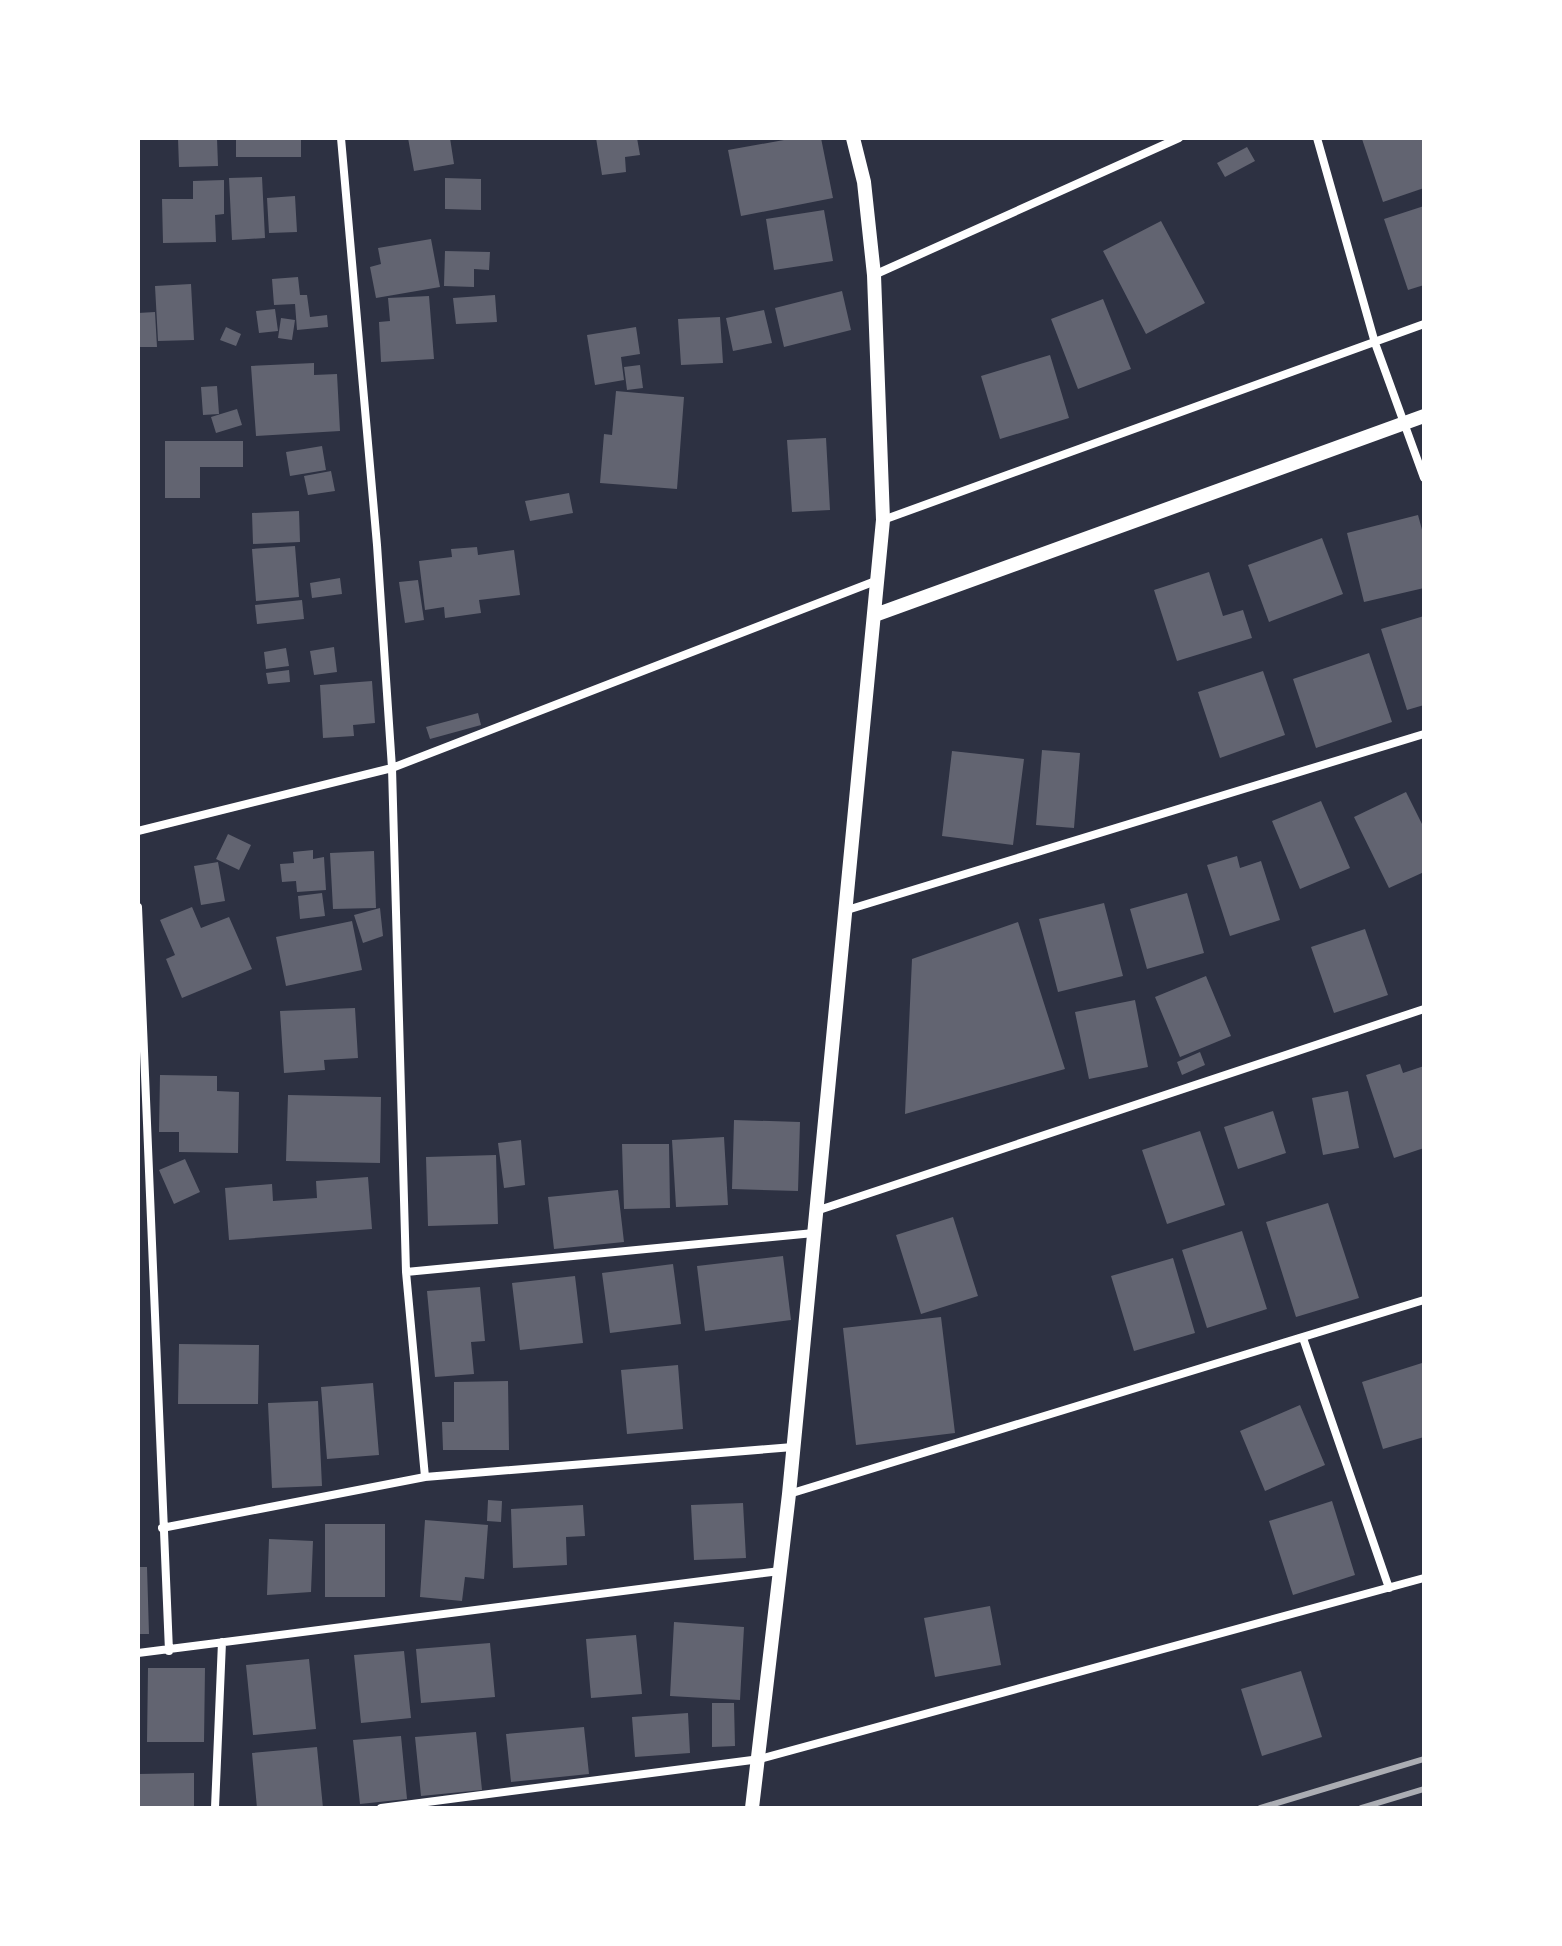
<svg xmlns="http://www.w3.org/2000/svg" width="1562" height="1946" font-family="'DejaVu Sans',sans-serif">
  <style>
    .building { fill: #626471 }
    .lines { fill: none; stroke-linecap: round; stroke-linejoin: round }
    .minor { stroke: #fff; stroke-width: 8 }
    .tertiary { stroke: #fff; stroke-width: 14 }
    .rail { stroke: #abadb3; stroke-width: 6 }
  </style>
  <rect width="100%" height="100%" fill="#2d3142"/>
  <path class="building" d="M 178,138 L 217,138 L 218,166 L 179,167 Z
    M 236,138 L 301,138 L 301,157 L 236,157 Z
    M 408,138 L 450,138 L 454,164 L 414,171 Z
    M 596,138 L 637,138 L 640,155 L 625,157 L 626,172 L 602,175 Z
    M 795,138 L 821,138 L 833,198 L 741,216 L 728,150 Z
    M 1424,138 L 1424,188 L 1383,202 L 1362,139 Z
    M 1247,147 L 1255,161 L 1225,177 L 1217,163 Z
    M 262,177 L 265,238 L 232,240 L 229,178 Z
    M 445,178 L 481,179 L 481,210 L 445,209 Z
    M 224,180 L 224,214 L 215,215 L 216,242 L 163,243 L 162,199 L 193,199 L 193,181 Z
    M 295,196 L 297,232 L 269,233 L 267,198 Z
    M 1424,206 L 1424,285 L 1408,290 L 1384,219 Z
    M 824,210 L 833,261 L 774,270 L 766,219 Z
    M 1161,221 L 1205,303 L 1146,334 L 1103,251 Z
    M 431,239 L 440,287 L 376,298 L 370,267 L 381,264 L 378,248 Z
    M 445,251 L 490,252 L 489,270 L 474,269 L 474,287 L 444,286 Z
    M 298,277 L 300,295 L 307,295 L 310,317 L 327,315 L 328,327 L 297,330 L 295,304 L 274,305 L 272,279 Z
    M 191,284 L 194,340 L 158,341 L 155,286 Z
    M 842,291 L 851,330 L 784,347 L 775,308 Z
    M 495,295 L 497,322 L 456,324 L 453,298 Z
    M 429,296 L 434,359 L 381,362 L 379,322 L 390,321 L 388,298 Z
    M 1103,299 L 1131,369 L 1078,389 L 1051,319 Z
    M 275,309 L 278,331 L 259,333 L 256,311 Z
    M 764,310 L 772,343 L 733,351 L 726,318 Z
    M 155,312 L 157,347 L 139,347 L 138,313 Z
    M 720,317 L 723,363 L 681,365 L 678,319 Z
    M 281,318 L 295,320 L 292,340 L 278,338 Z
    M 226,327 L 241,334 L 236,346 L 220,340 Z
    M 636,327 L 640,354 L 621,357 L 624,380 L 595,385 L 587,335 Z
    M 1050,355 L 1069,418 L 1000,439 L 981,376 Z
    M 314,363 L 314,375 L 337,374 L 340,431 L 256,436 L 251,366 Z
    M 640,365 L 643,388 L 627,390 L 624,367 Z
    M 217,386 L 219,414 L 203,415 L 201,387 Z
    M 616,391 L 684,397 L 677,489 L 600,483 L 604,434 L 612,435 Z
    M 237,409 L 242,425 L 216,433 L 211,417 Z
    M 826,438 L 830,510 L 792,512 L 787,440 Z
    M 165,441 L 243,441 L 243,467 L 200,467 L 200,498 L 165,498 Z
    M 322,446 L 326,470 L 290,476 L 286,452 Z
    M 331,471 L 335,491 L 308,495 L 304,476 Z
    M 569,493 L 573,513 L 530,521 L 525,501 Z
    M 299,511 L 300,542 L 253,544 L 252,513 Z
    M 1418,515 L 1424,537 L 1424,588 L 1364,602 L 1347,533 Z
    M 1322,538 L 1343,594 L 1269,622 L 1248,565 Z
    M 295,546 L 299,597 L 256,601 L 252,549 Z
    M 477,547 L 478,555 L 514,550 L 520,595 L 479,600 L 481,613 L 445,618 L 444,607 L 425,610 L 419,561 L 452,557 L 451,549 Z
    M 1209,572 L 1223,616 L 1243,610 L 1252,638 L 1177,661 L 1154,590 Z
    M 340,578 L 342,594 L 312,598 L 310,583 Z
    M 418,580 L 424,620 L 405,623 L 399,582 Z
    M 302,600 L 304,619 L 257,624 L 255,605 Z
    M 1424,616 L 1424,705 L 1407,710 L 1381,629 Z
    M 334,647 L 337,672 L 314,675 L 310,651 Z
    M 286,648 L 289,666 L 266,669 L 264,652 Z
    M 1369,653 L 1392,722 L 1316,748 L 1293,679 Z
    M 289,670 L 290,682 L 268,684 L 266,673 Z
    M 1263,671 L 1285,735 L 1220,758 L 1198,692 Z
    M 372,681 L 375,723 L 353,725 L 354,736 L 323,738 L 320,685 Z
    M 478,713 L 481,725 L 430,739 L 426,727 Z
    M 1042,750 L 1080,753 L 1074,828 L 1036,825 Z
    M 952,751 L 1024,759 L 1013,845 L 942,836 Z
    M 1406,792 L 1424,828 L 1424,872 L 1389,888 L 1354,817 Z
    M 1321,801 L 1350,868 L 1300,889 L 1272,821 Z
    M 228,834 L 251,845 L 239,870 L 216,859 Z
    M 313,850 L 313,859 L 324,857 L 326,890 L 297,892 L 296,881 L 282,882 L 280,864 L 294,863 L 293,852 Z
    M 374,851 L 376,908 L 333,909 L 330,853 Z
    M 1237,856 L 1240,868 L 1261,861 L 1280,920 L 1230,936 L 1207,865 Z
    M 218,862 L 225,901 L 201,905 L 194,866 Z
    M 322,893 L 325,916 L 300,919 L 298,896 Z
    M 1187,893 L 1204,953 L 1147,969 L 1130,909 Z
    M 1104,903 L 1123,976 L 1058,992 L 1039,919 Z
    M 192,907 L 201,928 L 229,917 L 252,969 L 182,998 L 166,959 L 175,955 L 160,920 Z
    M 380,908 L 383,936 L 363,943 L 354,915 Z
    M 352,921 L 362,970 L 286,986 L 276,937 Z
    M 1018,922 L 1065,1069 L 905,1114 L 912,959 Z
    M 1365,929 L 1388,995 L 1334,1013 L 1311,947 Z
    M 1206,976 L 1231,1036 L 1180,1057 L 1155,997 Z
    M 1135,1000 L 1148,1067 L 1089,1079 L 1075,1012 Z
    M 355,1008 L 358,1058 L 324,1060 L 325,1070 L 284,1073 L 280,1011 Z
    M 1200,1052 L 1205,1065 L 1182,1075 L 1177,1062 Z
    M 1400,1064 L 1403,1073 L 1424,1066 L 1424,1148 L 1394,1158 L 1366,1075 Z
    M 160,1075 L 217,1076 L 217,1091 L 239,1092 L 238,1153 L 179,1152 L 179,1132 L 159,1132 Z
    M 1348,1091 L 1359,1148 L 1323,1155 L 1312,1098 Z
    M 288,1095 L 381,1097 L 380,1163 L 286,1161 Z
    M 1273,1111 L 1286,1153 L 1238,1169 L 1224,1127 Z
    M 734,1120 L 800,1122 L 798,1191 L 732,1189 Z
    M 1200,1131 L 1225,1205 L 1167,1224 L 1142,1150 Z
    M 724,1137 L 728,1205 L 676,1207 L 672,1140 Z
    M 521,1140 L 525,1185 L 504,1188 L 498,1143 Z
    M 622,1144 L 669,1144 L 670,1208 L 624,1209 Z
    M 496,1155 L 498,1224 L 428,1226 L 426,1157 Z
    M 185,1159 L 200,1192 L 174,1204 L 159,1170 Z
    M 368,1177 L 372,1229 L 229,1240 L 225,1188 L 272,1184 L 273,1201 L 317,1198 L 316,1181 Z
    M 618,1190 L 624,1242 L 554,1249 L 548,1197 Z
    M 1328,1203 L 1359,1298 L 1296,1317 L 1266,1222 Z
    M 953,1217 L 978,1296 L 921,1314 L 896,1235 Z
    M 1242,1231 L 1267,1309 L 1207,1328 L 1182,1250 Z
    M 783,1256 L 791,1320 L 705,1331 L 697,1266 Z
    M 1173,1258 L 1195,1333 L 1134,1351 L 1111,1276 Z
    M 673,1264 L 681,1324 L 610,1333 L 602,1273 Z
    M 575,1276 L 583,1343 L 520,1350 L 512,1283 Z
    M 480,1287 L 485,1341 L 471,1342 L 474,1374 L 435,1377 L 427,1291 Z
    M 941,1317 L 955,1433 L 856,1445 L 843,1328 Z
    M 179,1344 L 259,1345 L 258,1404 L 178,1404 Z
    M 1422,1363 L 1424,1437 L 1383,1449 L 1362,1382 Z
    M 678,1365 L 683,1429 L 627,1434 L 621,1370 Z
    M 508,1381 L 509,1450 L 443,1450 L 442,1422 L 454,1422 L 454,1382 Z
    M 373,1383 L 379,1455 L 327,1459 L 321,1387 Z
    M 318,1401 L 322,1486 L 272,1488 L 268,1403 Z
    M 1300,1405 L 1325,1465 L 1265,1491 L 1240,1431 Z
    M 488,1500 L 502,1501 L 501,1522 L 487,1521 Z
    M 1332,1501 L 1355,1575 L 1293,1595 L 1269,1521 Z
    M 743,1503 L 746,1558 L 694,1560 L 691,1505 Z
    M 583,1505 L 585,1536 L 566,1537 L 567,1565 L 513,1568 L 511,1509 Z
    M 425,1520 L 488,1525 L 484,1579 L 465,1577 L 462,1601 L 420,1597 Z
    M 325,1524 L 385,1524 L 385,1597 L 325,1597 Z
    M 269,1539 L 313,1541 L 311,1592 L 267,1595 Z
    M 138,1567 L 147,1567 L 149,1634 L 138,1634 Z
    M 990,1606 L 1001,1665 L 935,1677 L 924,1618 Z
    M 674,1622 L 744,1627 L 740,1700 L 670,1696 Z
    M 636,1635 L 642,1694 L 591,1698 L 586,1639 Z
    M 490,1643 L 495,1697 L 421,1703 L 416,1649 Z
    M 404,1651 L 411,1718 L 361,1723 L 354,1655 Z
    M 309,1659 L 316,1729 L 253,1735 L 246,1665 Z
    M 148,1668 L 205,1668 L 204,1742 L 147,1742 Z
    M 1301,1671 L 1322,1737 L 1262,1756 L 1241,1689 Z
    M 712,1703 L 734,1703 L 735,1746 L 712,1747 Z
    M 688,1713 L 690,1753 L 635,1757 L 632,1717 Z
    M 584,1727 L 589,1774 L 511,1782 L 506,1734 Z
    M 476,1732 L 482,1790 L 421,1796 L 415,1737 Z
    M 401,1736 L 407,1799 L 360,1804 L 353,1740 Z
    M 317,1747 L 323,1808 L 257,1808 L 252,1753 Z
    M 194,1773 L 194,1808 L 138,1808 L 138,1774 Z"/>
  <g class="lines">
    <path class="minor" d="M 341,138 L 377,545 L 392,768 L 406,1272 L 425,1477
      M 1317,138 L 1375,343 L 1424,478
      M 874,275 L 1179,138
      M 883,520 L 1424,324
      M 138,831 L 392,768 L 878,580
      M 138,907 L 169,1651
      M 847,910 L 1424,734
      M 816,1211 L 1424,1009
      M 406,1272 L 814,1233
      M 1303,1338 L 1389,1588
      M 789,1494 L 1424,1300
      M 162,1528 L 425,1477 L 793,1447
      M 138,1653 L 780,1571
      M 215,1808 L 222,1642
      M 381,1808 L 760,1759 L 1424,1578"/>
    <path class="tertiary" d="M 875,615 L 1424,416
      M 752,1808 L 789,1494 L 883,520 L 874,275 L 864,182 L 853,138"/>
    <path class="rail" d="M 1260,1808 L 1424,1759
      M 1361,1808 L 1424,1789"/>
  </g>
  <rect width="1562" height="1946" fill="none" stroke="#ffffff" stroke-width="280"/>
</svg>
